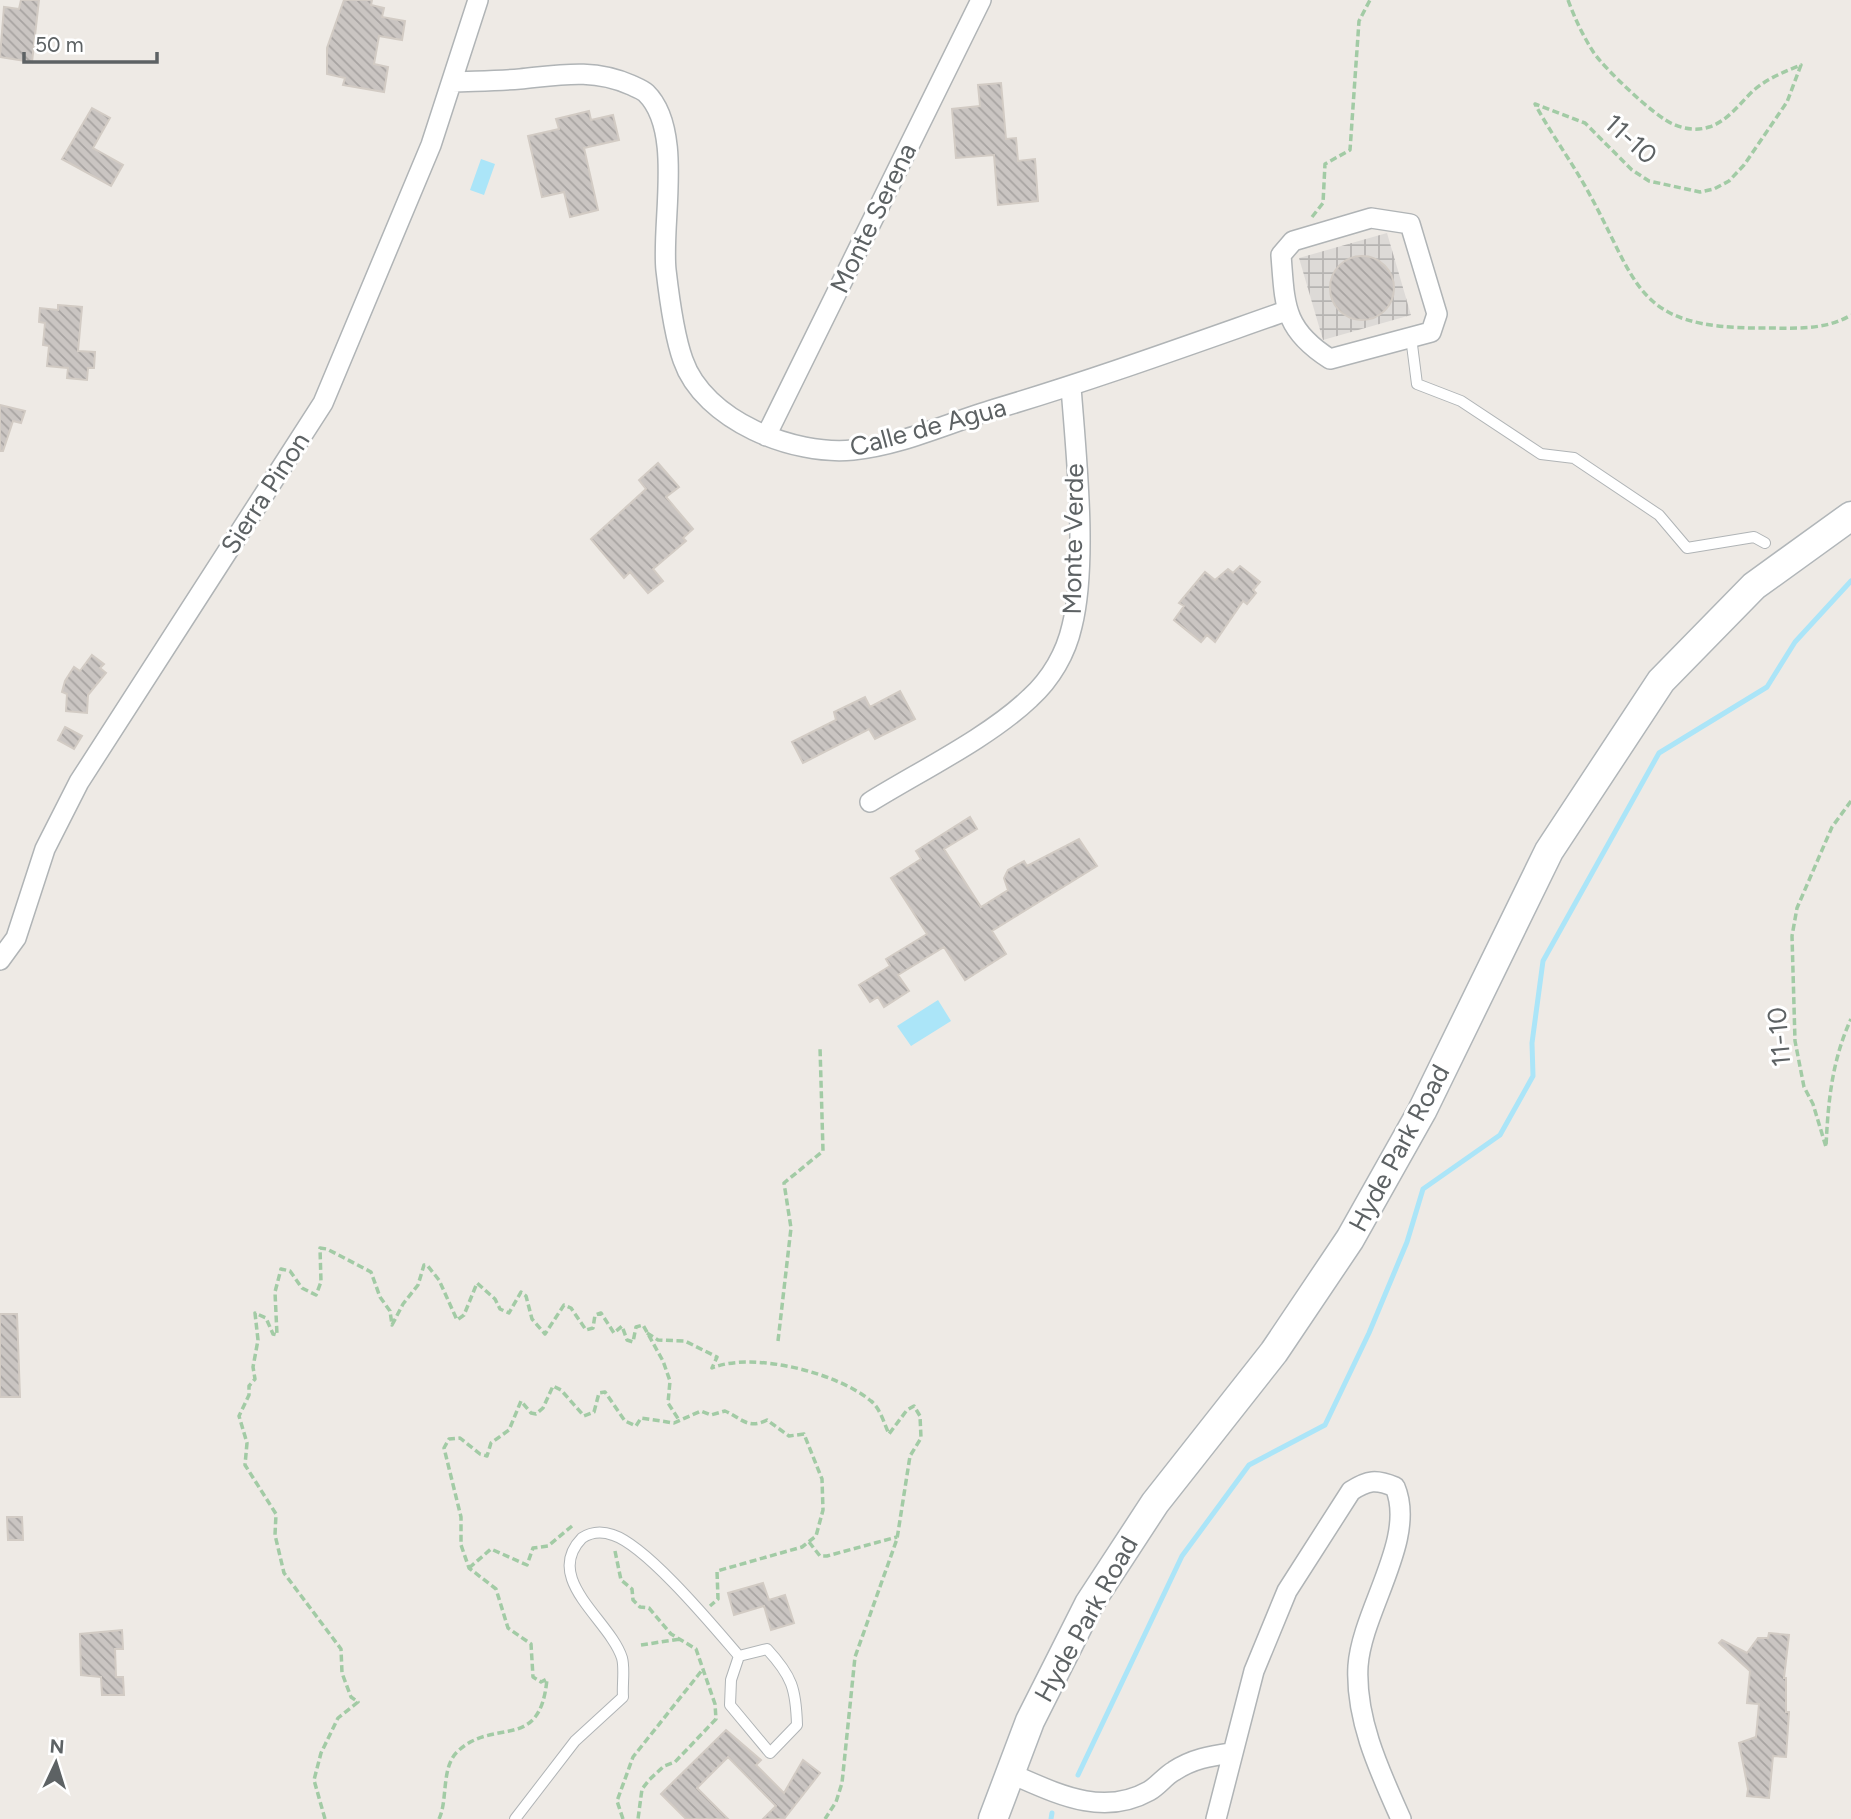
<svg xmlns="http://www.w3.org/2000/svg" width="1851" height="1819" font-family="Figtree,sans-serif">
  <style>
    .industrial { fill: url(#industrial-grid) }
    .water { fill: #abe5f8 }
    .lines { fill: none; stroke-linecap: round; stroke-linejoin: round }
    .stream { stroke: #abe5f8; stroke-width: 5 }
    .building { fill: url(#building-back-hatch); stroke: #d2cbc4; stroke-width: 2 }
    .service-casing { stroke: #b0b4b6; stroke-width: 12 }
    .minor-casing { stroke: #b0b4b6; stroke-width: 22 }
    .secondary-casing { stroke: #b1b6b9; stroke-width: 31 }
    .path { stroke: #a2cba5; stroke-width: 3.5; stroke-dasharray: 7 3.5; stroke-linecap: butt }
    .service { stroke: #fff; stroke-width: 10 }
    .minor { stroke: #fff; stroke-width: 19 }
    .secondary { stroke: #fff; stroke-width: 28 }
    .labels { text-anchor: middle; stroke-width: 6; stroke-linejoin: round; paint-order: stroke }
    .street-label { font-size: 26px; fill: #5d6264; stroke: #fff }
  </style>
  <defs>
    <pattern id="industrial-grid" width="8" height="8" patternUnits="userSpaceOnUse" patternTransform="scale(1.75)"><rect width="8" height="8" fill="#dddad7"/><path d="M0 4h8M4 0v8" fill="none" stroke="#b6b4b2"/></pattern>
    <pattern id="building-back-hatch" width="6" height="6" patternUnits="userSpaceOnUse" patternTransform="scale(1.75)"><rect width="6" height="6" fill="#cac5c2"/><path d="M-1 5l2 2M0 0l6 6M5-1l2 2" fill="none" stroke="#a7a3a1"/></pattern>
  </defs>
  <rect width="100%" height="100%" fill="#eeeae5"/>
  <path class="industrial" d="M 1387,233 L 1411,315 L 1323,340 L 1299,258 Z"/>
  <path class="water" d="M 481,159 L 495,164 L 484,195 L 470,190 Z
    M 938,1000 L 951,1021 L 911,1046 L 897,1026 Z"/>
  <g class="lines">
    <path class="stream" d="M 1078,1775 L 1182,1556 L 1249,1465 L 1325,1425 L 1369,1333 L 1407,1242 L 1423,1189 L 1500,1135 L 1533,1076 L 1532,1043 L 1543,961 L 1659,753 L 1767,687 L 1795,642 L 1851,581
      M 1051,1819 L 1052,1813"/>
  </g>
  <path class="building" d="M 21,0 L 39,0 L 32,62 L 0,57 L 4,7 L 19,9 Z
    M 344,0 L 372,0 L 371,5 L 384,8 L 382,17 L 405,21 L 402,40 L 379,36 L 374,64 L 388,67 L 384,92 L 343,85 L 345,78 L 327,74 L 327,48 Z
    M 1001,83 L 1006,139 L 1016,138 L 1018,161 L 1035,159 L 1038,201 L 998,205 L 994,155 L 956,158 L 952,109 L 980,106 L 978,85 Z
    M 92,108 L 110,118 L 93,148 L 123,165 L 111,186 L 62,159 Z
    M 589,111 L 591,120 L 613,115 L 619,140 L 584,148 L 598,210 L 570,217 L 564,192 L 542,197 L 528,136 L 559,129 L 556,119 Z
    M1330 288a32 32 0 1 1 64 0a32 32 0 1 1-64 0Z
    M 58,305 L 82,307 L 78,351 L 95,352 L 94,368 L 88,368 L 87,380 L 67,378 L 68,368 L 47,366 L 49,346 L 43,345 L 45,323 L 39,322 L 40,308 L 58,310 Z
    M 0,405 L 25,411 L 21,423 L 13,421 L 3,451 L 0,451 Z
    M 658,463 L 679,487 L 666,497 L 693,529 L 683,538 L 686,541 L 653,569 L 663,581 L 648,593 L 630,572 L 624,578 L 591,539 L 646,489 L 639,480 Z
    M 1240,566 L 1260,582 L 1253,590 L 1256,593 L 1247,604 L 1243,601 L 1215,642 L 1207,635 L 1201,642 L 1174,620 L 1184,606 L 1179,603 L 1205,572 L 1215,580 L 1228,569 L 1233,573 Z
    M 92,655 L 104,664 L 100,668 L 106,673 L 88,695 L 87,713 L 66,711 L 67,694 L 62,692 L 65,681 L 74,667 L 80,671 Z
    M 900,691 L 915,719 L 875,739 L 869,729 L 803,763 L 792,742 L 836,720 L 834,712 L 865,697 L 870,707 Z
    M 65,727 L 82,736 L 74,749 L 58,740 Z
    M 970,817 L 977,829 L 944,849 L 981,907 L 1008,890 L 1004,878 L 1008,870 L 1024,861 L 1027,866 L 1079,839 L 1097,866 L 992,931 L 1006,954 L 965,980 L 944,947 L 898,975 L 909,991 L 884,1007 L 878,997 L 870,1002 L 859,985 L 890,966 L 886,959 L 927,934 L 891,878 L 921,859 L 916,851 Z
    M 0,1314 L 17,1314 L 20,1397 L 0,1397 Z
    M 7,1517 L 22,1517 L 23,1540 L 8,1540 Z
    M 763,1583 L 769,1600 L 785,1595 L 794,1623 L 771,1630 L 764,1606 L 734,1615 L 728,1593 Z
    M 122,1630 L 123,1649 L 115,1649 L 116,1677 L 123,1677 L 124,1695 L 102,1695 L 101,1677 L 81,1675 L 80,1634 Z
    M 1769,1633 L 1789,1635 L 1784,1678 L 1786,1678 L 1786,1712 L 1789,1712 L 1786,1757 L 1773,1756 L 1769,1798 L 1747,1796 L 1748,1789 L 1739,1743 L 1756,1737 L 1759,1704 L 1747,1703 L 1750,1671 L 1719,1643 L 1722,1640 L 1747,1653 L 1758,1638 L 1768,1638 Z
    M 726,1730 L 761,1760 L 756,1765 L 784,1793 L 803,1760 L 820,1773 L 784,1819 L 763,1819 L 776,1806 L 728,1757 L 697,1788 L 728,1819 L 686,1819 L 661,1794 Z"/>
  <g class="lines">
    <defs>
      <path id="service" d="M 1411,337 L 1417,384 L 1461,401 L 1541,454 L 1574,458 L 1659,515 L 1687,548 L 1754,537 L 1765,543
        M 767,1649 C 792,1676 796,1689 797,1725 L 770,1753 L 730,1705 L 731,1680 L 739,1656 Z
        M 515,1819 L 575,1741 L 623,1697 C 622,1685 625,1669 622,1658 C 610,1620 542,1579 582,1538 C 591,1532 602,1531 613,1535 C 647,1546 714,1627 739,1656"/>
      <path id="minor" d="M 452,82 C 474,81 497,81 520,79 C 560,75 593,68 631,85 C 635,87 643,90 646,93 C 684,130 661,222 666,270 C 669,296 674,335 683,360 C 704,421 794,456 853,450 C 902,445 948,423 995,409 C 1093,380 1189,345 1286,311
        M 1371,218 L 1410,224 L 1437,314 L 1431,332 L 1330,359 C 1283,329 1285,305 1281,255 L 1293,241 Z
        M 766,436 L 981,0
        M 870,802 C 920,771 988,738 1030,698 C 1051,679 1066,653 1072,626 C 1088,562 1076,454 1071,387
        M 0,960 L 16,938 L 45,849 L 79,782 L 323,403 L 431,145 L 478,0
        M 1009,1773 C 1054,1792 1101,1818 1149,1791 C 1158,1786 1165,1776 1174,1771 C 1192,1759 1210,1756 1231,1753
        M 1216,1819 L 1254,1671 L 1287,1591 L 1351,1491 C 1368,1480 1376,1479 1395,1487 C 1417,1539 1362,1610 1358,1666 C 1355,1719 1380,1772 1401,1819"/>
      <path id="secondary" d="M 993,1819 L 1030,1721 L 1089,1604 L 1155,1503 L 1274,1352 L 1350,1239 L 1422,1111 L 1549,851 L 1661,681 L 1754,586 L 1851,516"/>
    </defs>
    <use href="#service" class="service-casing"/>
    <use href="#minor" class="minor-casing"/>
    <use href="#secondary" class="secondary-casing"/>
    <path class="path" d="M 1568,0 C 1575,19 1583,36 1594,53 C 1605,69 1655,117 1673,124 C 1684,129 1697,131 1709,127 C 1728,121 1740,103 1754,90 C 1768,78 1784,72 1801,65 L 1787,102 L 1744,165 L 1729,181 L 1714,189 L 1700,192 L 1649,181 L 1632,170 L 1585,123 L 1535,104 C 1550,132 1569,158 1585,186 C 1640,283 1631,329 1763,328 C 1792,328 1825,331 1851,315
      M 1312,217 L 1323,203 L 1325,164 L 1350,150 L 1359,21 L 1370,0
      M 1851,801 L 1832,827 L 1797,908 L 1792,936 L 1795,1041 L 1804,1087 L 1813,1104 L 1826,1147 C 1828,1102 1832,1060 1851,1019
      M 647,1333 L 658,1340 L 685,1341 L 717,1357 L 712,1368 C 753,1351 838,1373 871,1401 C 880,1408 884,1423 889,1434 L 907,1410 L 914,1406 L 920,1416 L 921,1438 L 910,1456 L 897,1539 L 855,1657 L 842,1783 L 836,1802 L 825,1819
      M 778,1341 L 791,1228 L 784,1183 L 823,1151 L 820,1047
      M 809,1542 L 820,1556 L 827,1556 L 897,1537
      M 615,1551 L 621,1580 L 632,1589 L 633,1600 L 640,1607 L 649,1608 L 671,1634 L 696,1649 L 715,1704 L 716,1719 L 675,1762 L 664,1766 L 649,1780 L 642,1789 L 638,1819
      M 469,1568 L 491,1549 L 527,1565 L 533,1548 L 548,1546 L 572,1526
      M 641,1645 L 680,1639
      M 325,1819 L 314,1780 L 321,1753 L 338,1718 L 358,1702 L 351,1697 L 342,1673 L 341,1649 L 284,1573 L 275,1535 L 276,1514 L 245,1465 L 247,1443 L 239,1416 L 249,1395 L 249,1386 L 255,1379 L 253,1367 L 258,1340 L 255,1313 L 266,1318 L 273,1334 L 277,1335 L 275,1292 L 281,1269 L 290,1271 L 302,1288 L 316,1295 L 321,1282 L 320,1248 L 327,1249 L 371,1272 L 380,1297 L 390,1311 L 392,1325 L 403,1304 L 418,1285 L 424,1265 L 427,1265 L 439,1280 L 457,1320 L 464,1315 L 477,1283 L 495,1299 L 500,1309 L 509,1313 L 521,1292 L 526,1296 L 532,1319 L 545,1334 L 564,1305 L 571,1308 L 586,1330 L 593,1328 L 595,1315 L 601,1313 L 614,1333 L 622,1326 L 627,1340 L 633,1342 L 636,1327 L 643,1325 L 663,1361 L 670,1381 L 668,1403 L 679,1420
      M 439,1819 C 448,1800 441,1768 457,1752 C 494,1716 540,1754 547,1679 L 541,1682 L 533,1677 L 531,1644 L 508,1628 L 496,1589 L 469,1568 L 461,1545 L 461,1517 L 444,1448 L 449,1439 L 460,1438 L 480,1454 L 487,1456 L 491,1443 L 509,1430 L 521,1401 L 531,1413 L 536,1414 L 543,1408 L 553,1386 L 561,1390 L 584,1416 L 594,1412 L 599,1393 L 605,1392 L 625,1421 L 636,1426 L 641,1418 L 674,1423 L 701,1411 L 711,1415 L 725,1411 C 741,1418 748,1430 767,1420 L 789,1436 L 804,1434 L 822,1479 L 823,1510 L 816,1536 L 802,1547 L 717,1571 L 718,1599 L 710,1606
      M 623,1819 L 617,1801 L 633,1757 L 703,1669"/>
    <use href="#service" class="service"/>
    <use href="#minor" class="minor"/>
    <use href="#secondary" class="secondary"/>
  </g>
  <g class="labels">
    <g class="street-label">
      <text transform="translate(1631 139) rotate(42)" y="9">11-10</text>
      <text transform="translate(873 218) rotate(-64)" y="9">Monte Serena</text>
      <text transform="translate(928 427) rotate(-15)" y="9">Calle de Agua</text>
      <text transform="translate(265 493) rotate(-57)" y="9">Sierra Pinon</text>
      <text transform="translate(1073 539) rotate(-89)" y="9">Monte Verde</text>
      <text transform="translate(1779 1037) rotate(-95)" y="9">11-10</text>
      <text transform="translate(1399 1148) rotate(-62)" y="9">Hyde Park Road</text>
      <text transform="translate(1086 1619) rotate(-61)" y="9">Hyde Park Road</text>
    </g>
  </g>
  <g transform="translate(56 1763) rotate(4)" stroke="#ffffff" stroke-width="5" paint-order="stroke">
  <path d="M0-5L12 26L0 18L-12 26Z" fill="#5d6264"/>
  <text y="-10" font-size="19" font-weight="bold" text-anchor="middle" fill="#5d6264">N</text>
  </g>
  <path d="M24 52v10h133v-10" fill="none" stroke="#5d6264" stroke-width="3.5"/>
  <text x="35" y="52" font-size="21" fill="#5d6264" stroke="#ffffff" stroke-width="5" paint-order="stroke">50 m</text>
</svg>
